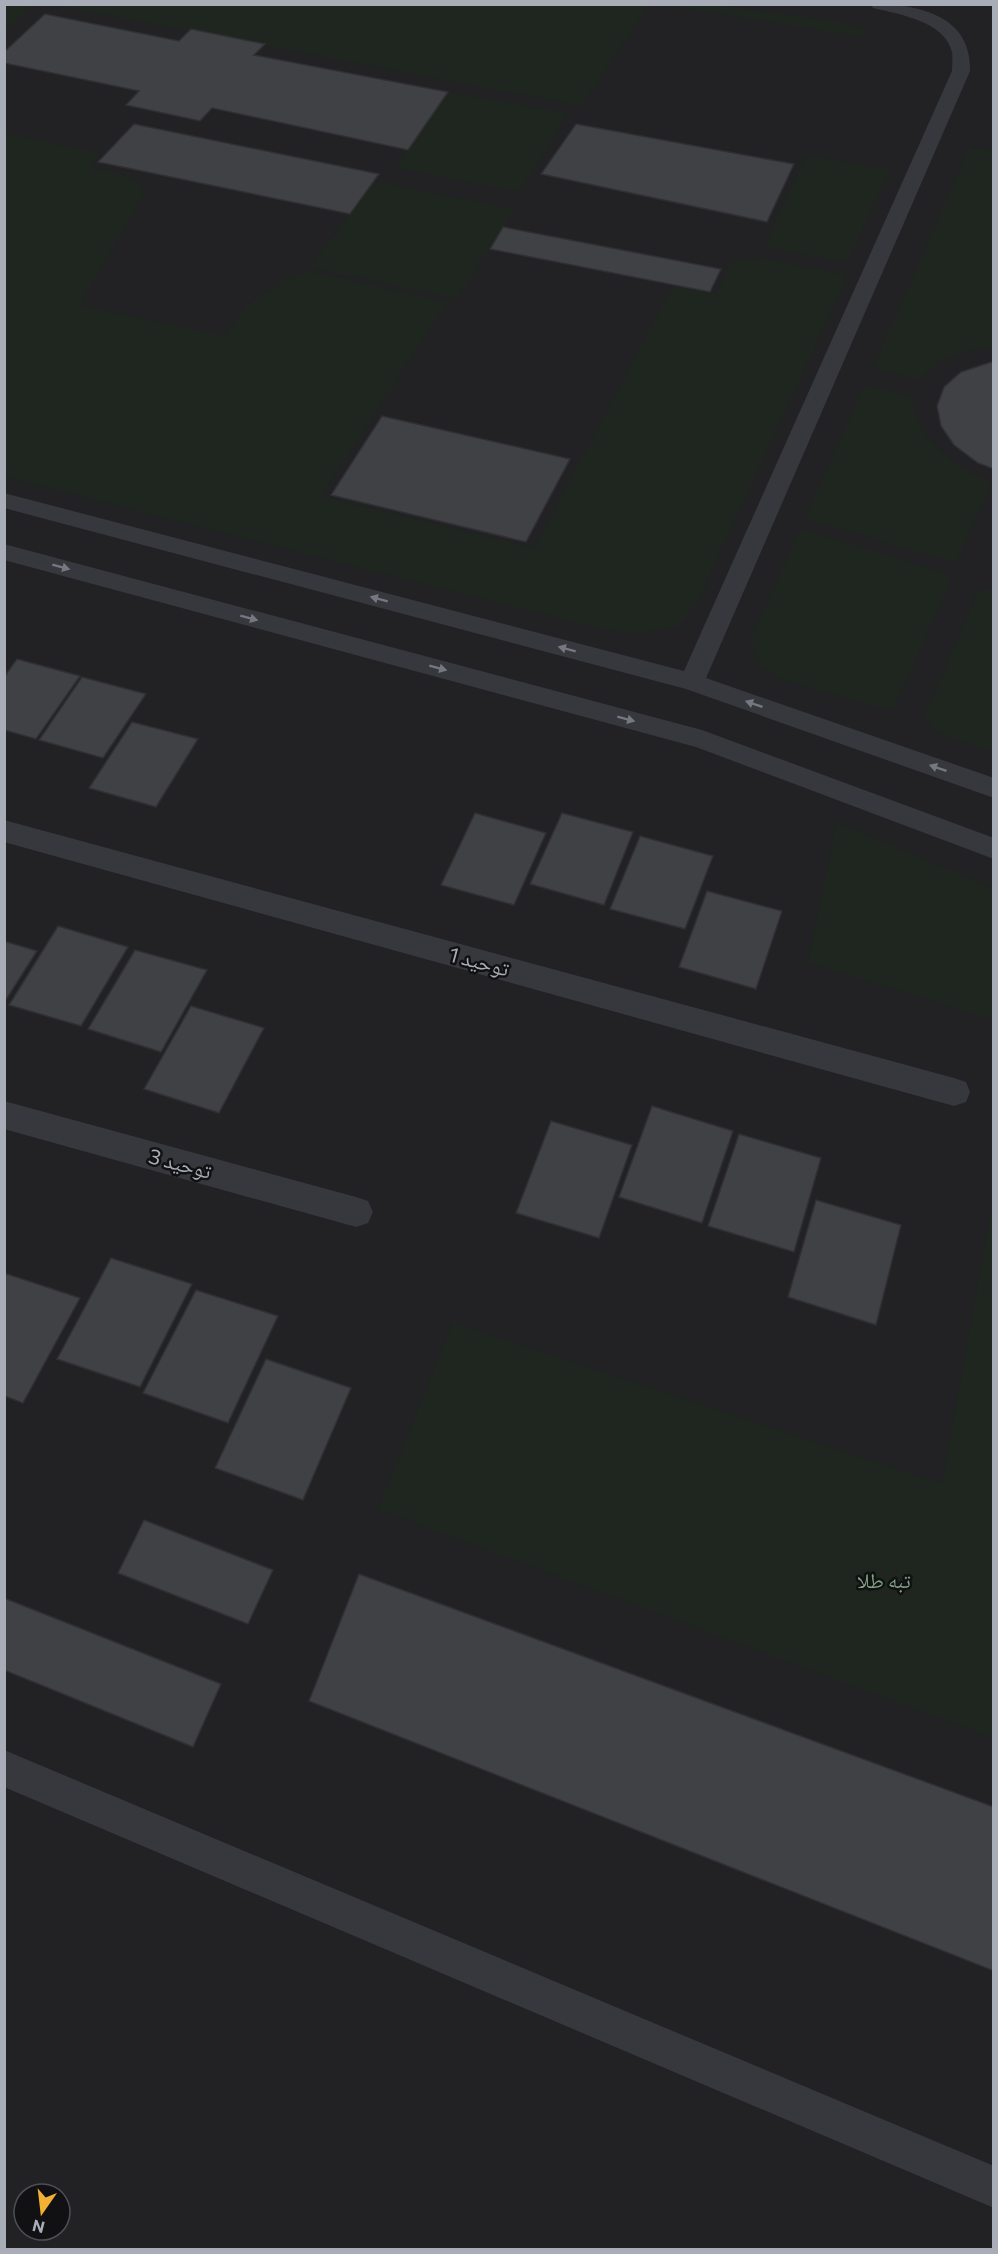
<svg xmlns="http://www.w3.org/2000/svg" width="998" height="2254" font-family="Commissioner,'Noto Naskh Arabic',sans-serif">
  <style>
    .built { fill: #222225; fill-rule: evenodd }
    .green { fill: #1e261f }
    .building { fill: #404145; stroke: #303034; stroke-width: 1.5 }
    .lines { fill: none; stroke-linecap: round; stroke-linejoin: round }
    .lane { fill: #37383d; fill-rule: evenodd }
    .street { fill: #37383d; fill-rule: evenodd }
    .oneway { fill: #757881 }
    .labels { text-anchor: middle; stroke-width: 5; stroke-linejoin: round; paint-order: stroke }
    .street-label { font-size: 21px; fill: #a8adb8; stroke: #111113 }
    .park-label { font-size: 21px; fill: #7fa381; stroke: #111113 }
  </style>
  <rect width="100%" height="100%" fill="#161618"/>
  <path class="built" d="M 5,5 L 993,5 L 993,2249 L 5,2249 ZM 24,2194 L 60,2194 L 60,2230 L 24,2230 Z"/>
  <path class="green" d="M 5,4 L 42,4 L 42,5 L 33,6 L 5,31 Z
    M 53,5 L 649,5 L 581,106 Z
    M 665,5 L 717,5 L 830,20 L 864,28 L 870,33 L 866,37 L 855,36 Z
    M 448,92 L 568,113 L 520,192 L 395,168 Z
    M 4,133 L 100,153 L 89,166 L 115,172 L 140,182 L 145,193 L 83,299 L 85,306 L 224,336 L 248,304 L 281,282 L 308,271 L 448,302 L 321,496 L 534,548 L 673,286 L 715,294 L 733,259 L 755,262 L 756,257 L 848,275 L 695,607 L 676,628 L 637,633 L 605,630 L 5,477 Z
    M 977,147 L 993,151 L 993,346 C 962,352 942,355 920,380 L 873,368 L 968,150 Z
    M 807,155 L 890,170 L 847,262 L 764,247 Z
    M 374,181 L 515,209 L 457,299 L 310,267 Z
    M 868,385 L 911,396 C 917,441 953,467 992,482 L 958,559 L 952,562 L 805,518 L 862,391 Z
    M 801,529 L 942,572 L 951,581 L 894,707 L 885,709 L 779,679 L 760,666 L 750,639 Z
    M 989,589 L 994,590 L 993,752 L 934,731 L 924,716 L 978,592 Z
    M 837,822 L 993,888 L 993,1020 L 808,962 Z
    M 993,1200 L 993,1738 L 378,1509 L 453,1322 L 942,1484 Z"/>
  <path class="building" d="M 45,14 L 179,41 L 191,29 L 265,44 L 254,55 L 448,92 L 408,150 L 212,108 L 200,121 L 126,105 L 139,91 L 4,63 L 4,52 Z
    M 134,124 L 379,174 L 350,214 L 98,162 Z
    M 576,124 L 794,164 L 767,222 L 541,174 Z
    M 503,227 L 721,269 L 710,292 L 490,249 Z
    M 994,361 L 994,469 L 978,463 L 954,445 L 941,426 L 937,406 L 944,387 L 961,372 Z
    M 382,416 L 570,459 L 526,542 L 331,495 Z
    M 17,659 L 80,676 L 36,739 L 4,730 L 4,677 Z
    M 82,677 L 146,694 L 103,758 L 39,740 Z
    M 132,722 L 198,739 L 156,807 L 89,788 Z
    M 475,813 L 546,833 L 514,905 L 441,885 Z
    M 562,813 L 633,832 L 604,905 L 530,884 Z
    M 640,836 L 713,856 L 685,929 L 610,909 Z
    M 707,891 L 782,911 L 756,989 L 679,967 Z
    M 58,926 L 128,947 L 81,1026 L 9,1005 Z
    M 4,941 L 37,951 L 4,1003 Z
    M 135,950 L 207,970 L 161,1052 L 88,1029 Z
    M 191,1006 L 264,1028 L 219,1113 L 144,1089 Z
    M 652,1106 L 733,1131 L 702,1223 L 619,1197 Z
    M 551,1121 L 632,1145 L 599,1238 L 516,1213 Z
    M 739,1134 L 821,1158 L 794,1252 L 708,1226 Z
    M 816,1200 L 901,1225 L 876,1325 L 788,1297 Z
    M 111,1258 L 192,1284 L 140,1387 L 57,1359 Z
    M 4,1273 L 80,1298 L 23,1403 L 4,1396 Z
    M 196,1290 L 278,1316 L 228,1423 L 143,1393 Z
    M 266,1359 L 351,1388 L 303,1500 L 215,1468 Z
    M 144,1520 L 273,1570 L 248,1624 L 118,1573 Z
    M 359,1574 L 994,1807 L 994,1971 L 309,1701 Z
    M 4,1598 L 221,1684 L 193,1747 L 4,1670 Z"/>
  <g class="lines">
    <path class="lane" d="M 871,4 C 916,4 972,14 970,71 L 706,678 L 994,778 L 994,798 L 686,689 L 4,508 L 4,493 L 684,671 L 952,71 C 952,65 953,58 952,52 C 945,21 898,14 873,8 Z
      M 4,544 L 702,730 L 994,838 L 994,859 L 696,747 L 4,560 Z
      M 4,1750 L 994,2166 L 994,2208 L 4,1787 Z"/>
    <path class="street" d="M 4,820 L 954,1078 L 966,1082 L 970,1092 L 966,1102 L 954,1106 L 4,842 Z
      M 4,1101 L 356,1197 L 368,1201 L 373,1212 L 368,1223 L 356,1227 L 4,1129 Z"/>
  </g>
  <defs><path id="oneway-solid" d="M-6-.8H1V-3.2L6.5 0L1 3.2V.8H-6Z" transform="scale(1.5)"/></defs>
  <g class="oneway">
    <use href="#oneway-solid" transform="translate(61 567) rotate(15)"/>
    <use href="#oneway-solid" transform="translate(379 599) rotate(-165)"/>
    <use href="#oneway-solid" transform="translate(249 618) rotate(15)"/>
    <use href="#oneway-solid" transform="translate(567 649) rotate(-165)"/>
    <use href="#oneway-solid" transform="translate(438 668) rotate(15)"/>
    <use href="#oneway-solid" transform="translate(754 704) rotate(-161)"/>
    <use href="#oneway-solid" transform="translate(626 719) rotate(15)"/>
    <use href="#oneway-solid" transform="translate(938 768) rotate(-161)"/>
  </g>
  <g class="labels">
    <g class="street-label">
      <text transform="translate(479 962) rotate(15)" y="7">توحید 1</text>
      <text transform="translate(180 1164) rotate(15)" y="7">توحید 3</text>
    </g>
    <g class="park-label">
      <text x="884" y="1588">تبه طلا</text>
    </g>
  </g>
  <rect width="998" height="2254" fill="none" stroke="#a8adb8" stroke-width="12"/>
  <g transform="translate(42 2212) rotate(194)"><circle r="28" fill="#111113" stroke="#4d4f55" stroke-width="1.5"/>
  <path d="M0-4.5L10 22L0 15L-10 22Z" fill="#f2b134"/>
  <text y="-9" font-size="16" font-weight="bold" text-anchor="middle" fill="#a8adb8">N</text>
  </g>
</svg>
